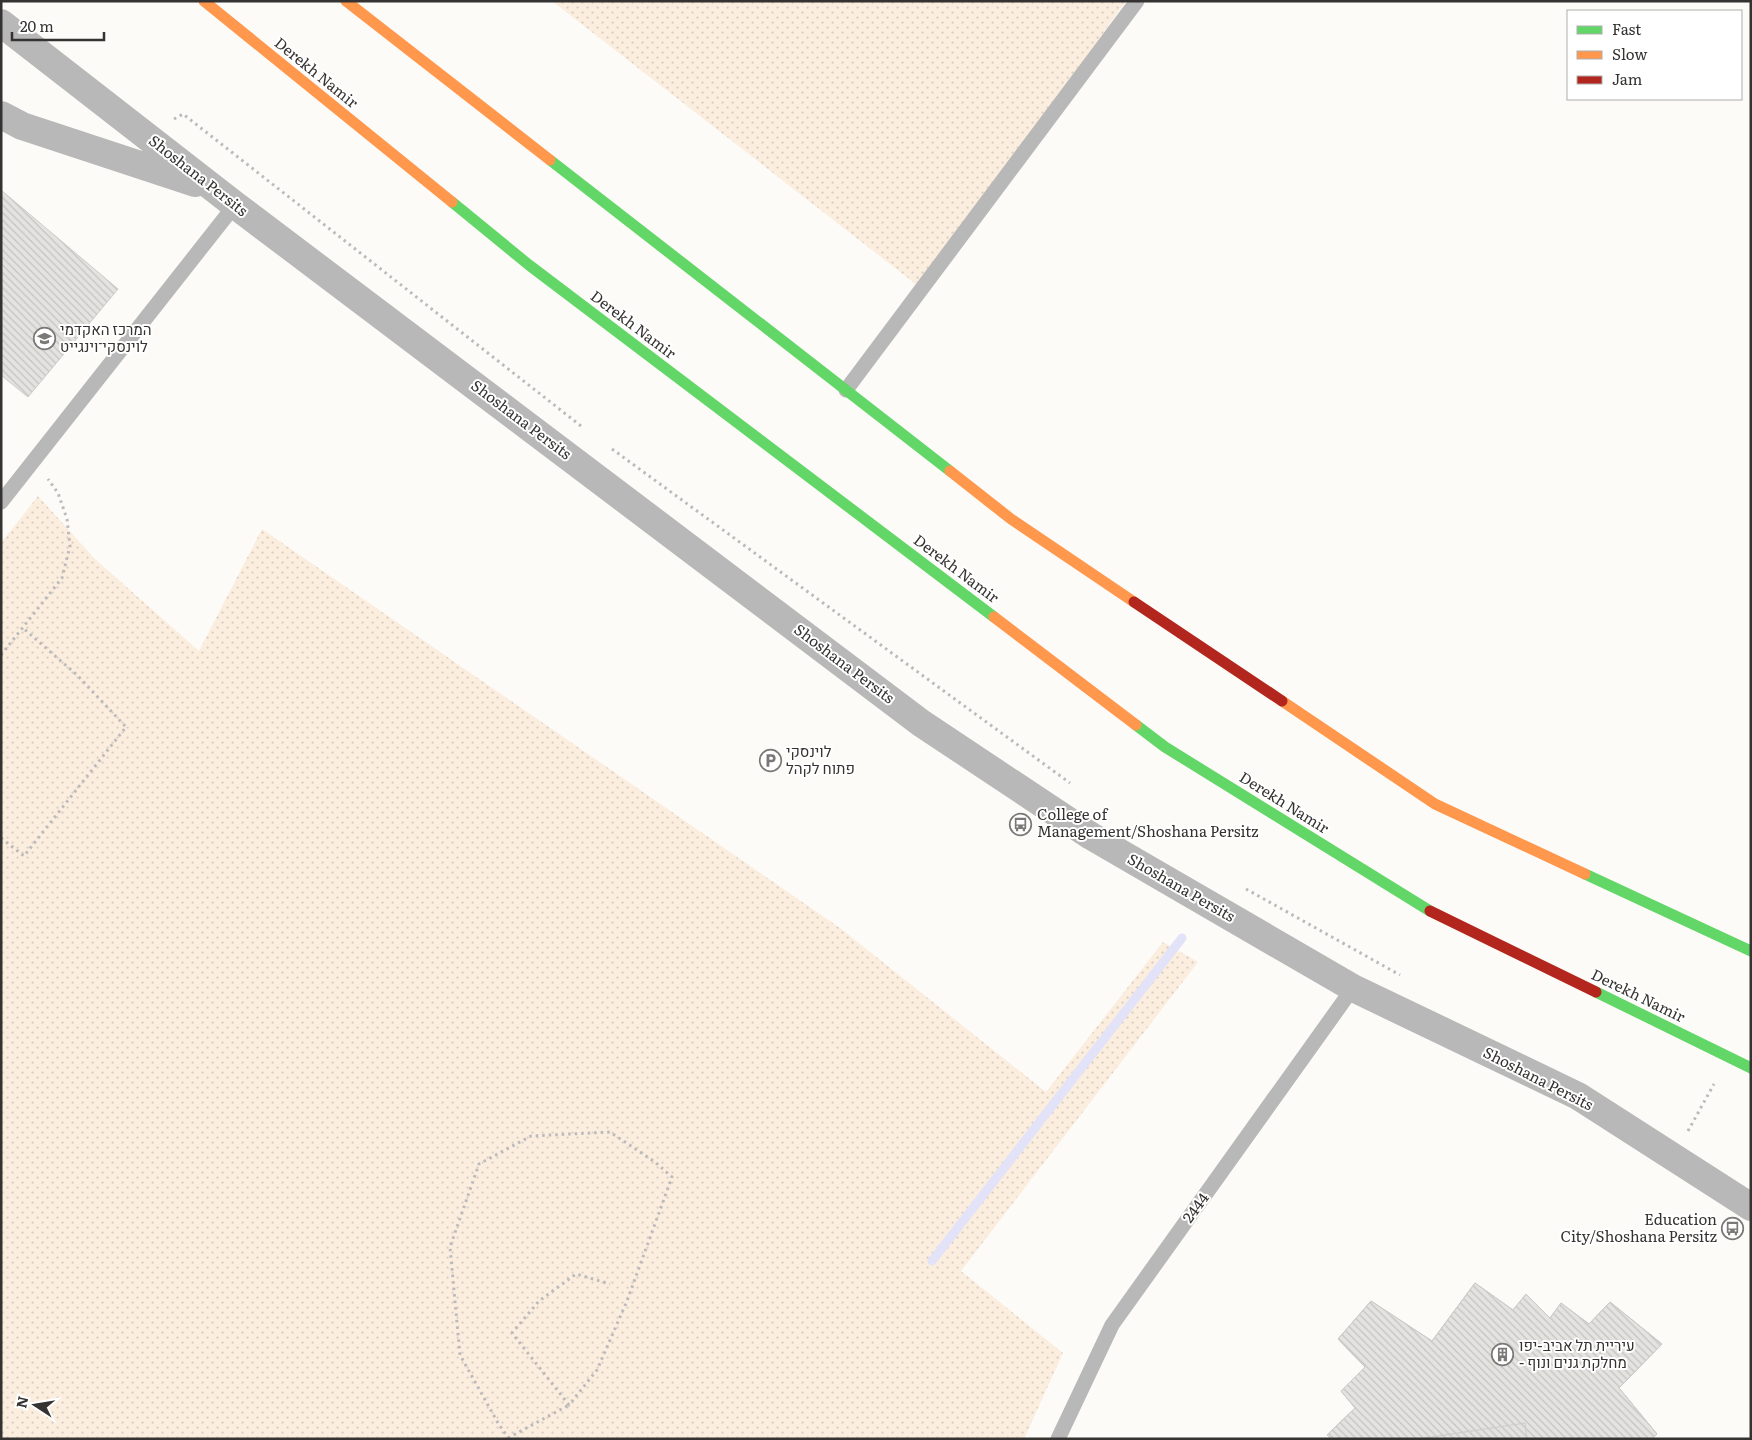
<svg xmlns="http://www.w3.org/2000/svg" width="1752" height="1440" font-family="Literata,Heebo,serif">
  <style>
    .grass { fill: url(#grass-dots) }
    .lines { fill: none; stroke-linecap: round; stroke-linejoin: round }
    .stream { stroke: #e2e2f9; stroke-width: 9 }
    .building { fill: url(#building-back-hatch); stroke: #cccbc8 }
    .path { stroke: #bcbaba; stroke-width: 3; stroke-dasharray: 2.5 4; stroke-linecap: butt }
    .lane { stroke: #b8b8b8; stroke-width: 15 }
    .street { stroke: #b8b8b8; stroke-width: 28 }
    .fast { stroke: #63d668; stroke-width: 11 }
    .slow { stroke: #ff974d; stroke-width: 11 }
    .jam { stroke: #b3261e; stroke-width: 11 }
    .labels { text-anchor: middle; stroke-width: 4; stroke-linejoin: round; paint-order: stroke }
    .street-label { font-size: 15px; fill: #353331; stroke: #fff }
    .poi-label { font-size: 15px; fill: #353331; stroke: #fff; text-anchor: start }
  </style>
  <defs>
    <pattern id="grass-dots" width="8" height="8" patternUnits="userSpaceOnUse" patternTransform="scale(1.25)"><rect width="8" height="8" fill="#fbeedf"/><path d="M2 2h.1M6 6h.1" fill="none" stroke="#d8cdc0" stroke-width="1.8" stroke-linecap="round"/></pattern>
    <pattern id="building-back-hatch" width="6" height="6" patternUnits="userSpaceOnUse" patternTransform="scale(1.25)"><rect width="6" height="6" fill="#e5e3e0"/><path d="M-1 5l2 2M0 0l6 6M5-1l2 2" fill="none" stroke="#c5c3c1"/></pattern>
  </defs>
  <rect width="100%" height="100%" fill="#fdfbf8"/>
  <path class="grass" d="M 552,1 L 1126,1 L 922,289 Z
    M 38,496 L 95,559 L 199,651 L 262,529 L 840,928 L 1046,1092 L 1163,942 L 1198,962 L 961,1271 L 1063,1353 L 1024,1439 L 1,1439 L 1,543 Z"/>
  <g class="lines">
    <path class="stream" d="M 932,1261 L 1182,938"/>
  </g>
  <path class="building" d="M 1,190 L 118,289 L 28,397 L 1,375 Z
    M 1475,1283 L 1513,1310 L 1526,1294 L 1550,1318 L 1561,1303 L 1589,1324 L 1610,1302 L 1662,1344 L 1619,1388 L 1657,1434 L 1652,1439 L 1527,1439 L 1525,1423 L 1418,1439 L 1331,1439 L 1327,1435 L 1355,1408 L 1341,1391 L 1365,1367 L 1338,1339 L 1371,1301 L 1432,1341 Z
    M 1475,1283 L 1513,1310 L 1526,1294 L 1550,1318 L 1561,1303 L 1589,1324 L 1610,1302 L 1662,1344 L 1619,1388 L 1657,1434 L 1652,1439 L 1331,1439 L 1327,1435 L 1355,1408 L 1341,1391 L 1365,1367 L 1338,1339 L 1371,1301 L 1432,1341 Z"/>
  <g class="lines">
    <path class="path" d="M 174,119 L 183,114 L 581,426
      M 612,449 L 1070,783
      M 1,655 L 62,578 L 70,546 L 67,519 L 58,493 L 48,479
      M 1,838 L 24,856 L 126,727 L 77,675 L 23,628
      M 1246,889 L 1400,975
      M 1688,1131 L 1714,1084
      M 508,1438 L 569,1405
      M 509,1439 L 498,1423 L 460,1355 L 450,1247 L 479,1164 L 531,1136 L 610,1132 L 655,1162 L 672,1177 L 627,1301 L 597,1370 L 569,1405 L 512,1333 L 539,1301 L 576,1274 L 610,1284"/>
    <path class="lane" d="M 846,390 L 1137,1
      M 1,502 L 235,205
      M 1058,1439 L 1112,1325 L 1353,988"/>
    <path class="street" d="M 1,23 L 235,205 L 921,723 L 1091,836 L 1353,988 L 1578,1096 L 1751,1207
      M 1,115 L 22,126 L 195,183"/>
    <path class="fast" d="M 550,160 L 950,471
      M 452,202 L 529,265 L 994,617
      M 1136,725 L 1165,747 L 1430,911
      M 1585,874 L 1751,951
      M 1596,992 L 1751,1068"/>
    <path class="slow" d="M 204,1 L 452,202
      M 346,1 L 550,160
      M 950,471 L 1011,519 L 1134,602
      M 994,617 L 1136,725
      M 1282,701 L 1435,804 L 1585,874"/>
    <path class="jam" d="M 1134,602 L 1282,701
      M 1430,911 L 1596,992"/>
  </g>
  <defs>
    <symbol id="university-ring" viewBox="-11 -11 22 22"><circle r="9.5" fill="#fff" stroke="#7b7977" stroke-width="1.5"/><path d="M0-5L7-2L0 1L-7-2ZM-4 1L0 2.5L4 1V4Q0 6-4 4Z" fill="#7b7977"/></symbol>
    <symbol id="parking-ring" viewBox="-11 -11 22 22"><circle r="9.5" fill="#fff" stroke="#7b7977" stroke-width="1.5"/><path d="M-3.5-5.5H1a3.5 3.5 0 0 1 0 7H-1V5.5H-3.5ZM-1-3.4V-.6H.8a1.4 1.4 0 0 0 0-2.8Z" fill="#7b7977"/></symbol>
    <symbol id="bus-ring" viewBox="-11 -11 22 22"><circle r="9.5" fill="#fff" stroke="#7b7977" stroke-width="1.5"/><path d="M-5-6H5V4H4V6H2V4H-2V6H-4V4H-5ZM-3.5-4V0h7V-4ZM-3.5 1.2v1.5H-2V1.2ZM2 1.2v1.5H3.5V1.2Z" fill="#7b7977"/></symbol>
    <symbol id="building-ring" viewBox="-11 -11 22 22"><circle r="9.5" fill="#fff" stroke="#7b7977" stroke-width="1.5"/><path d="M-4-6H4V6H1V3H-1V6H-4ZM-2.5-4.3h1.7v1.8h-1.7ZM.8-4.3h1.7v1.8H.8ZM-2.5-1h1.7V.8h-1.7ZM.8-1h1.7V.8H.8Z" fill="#7b7977"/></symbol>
  </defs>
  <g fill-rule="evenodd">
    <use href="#university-ring" x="32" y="326" width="25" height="25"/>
    <use href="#parking-ring" x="758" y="748" width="25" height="25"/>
    <use href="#bus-ring" x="1008" y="812" width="25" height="25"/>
    <use href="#bus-ring" x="1720" y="1216" width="25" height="25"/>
    <use href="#building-ring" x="1490" y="1342" width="25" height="25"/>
  </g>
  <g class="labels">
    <g class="street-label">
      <text transform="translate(316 73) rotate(39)" y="5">Derekh Namir</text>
      <text transform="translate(198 176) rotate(38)" y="5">Shoshana Persits</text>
      <text transform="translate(633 325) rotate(37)" y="5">Derekh Namir</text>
      <text transform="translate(521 420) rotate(37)" y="5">Shoshana Persits</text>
      <text transform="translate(956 569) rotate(37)" y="5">Derekh Namir</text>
      <text transform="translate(844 664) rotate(37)" y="5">Shoshana Persits</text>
      <text transform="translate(1284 803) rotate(32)" y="5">Derekh Namir</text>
      <text transform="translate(1181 888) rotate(30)" y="5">Shoshana Persits</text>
      <text transform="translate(1638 996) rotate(26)" y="5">Derekh Namir</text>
      <text transform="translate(1538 1079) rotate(27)" y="5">Shoshana Persits</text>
      <text transform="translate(1196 1208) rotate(-54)" y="5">2444</text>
    </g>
    <g class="poi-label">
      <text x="60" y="335">המרכז האקדמי<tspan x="60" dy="17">לוינסקי־וינגייט</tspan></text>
      <text x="786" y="757">לוינסקי<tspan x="786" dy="17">פתוח לקהל</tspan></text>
      <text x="1037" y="820">College of<tspan x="1037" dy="17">Management/Shoshana Persitz</tspan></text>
      <text x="1717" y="1225" text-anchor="end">Education<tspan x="1717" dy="17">City/Shoshana Persitz</tspan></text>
      <text x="1519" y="1351">עיריית תל אביב-יפו<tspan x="1519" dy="17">- מחלקת גנים ונוף</tspan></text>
    </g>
  </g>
  <rect width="1752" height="1440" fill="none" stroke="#353331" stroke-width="5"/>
  <rect x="1567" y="10" width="175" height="90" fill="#ffffff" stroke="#aeadad"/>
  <rect x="1577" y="26" width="25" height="8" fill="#63d668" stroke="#aeadad"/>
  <text x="1612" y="35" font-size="15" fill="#353331">Fast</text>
  <rect x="1577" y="51" width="25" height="8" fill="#ff974d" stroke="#aeadad"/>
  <text x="1612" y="60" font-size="15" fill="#353331">Slow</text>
  <rect x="1577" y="76" width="25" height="8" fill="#b3261e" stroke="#aeadad"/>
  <text x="1612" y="85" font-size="15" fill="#353331">Jam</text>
  <g transform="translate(35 1405) rotate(282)" stroke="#ffffff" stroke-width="4" paint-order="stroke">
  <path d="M0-4L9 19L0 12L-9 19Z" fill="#353331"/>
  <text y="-8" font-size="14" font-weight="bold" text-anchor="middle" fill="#353331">N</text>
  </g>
  <path d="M12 32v8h92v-8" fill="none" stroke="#353331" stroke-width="2.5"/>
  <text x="20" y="32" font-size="15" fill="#353331" stroke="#ffffff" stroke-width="4" paint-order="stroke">20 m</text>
</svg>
